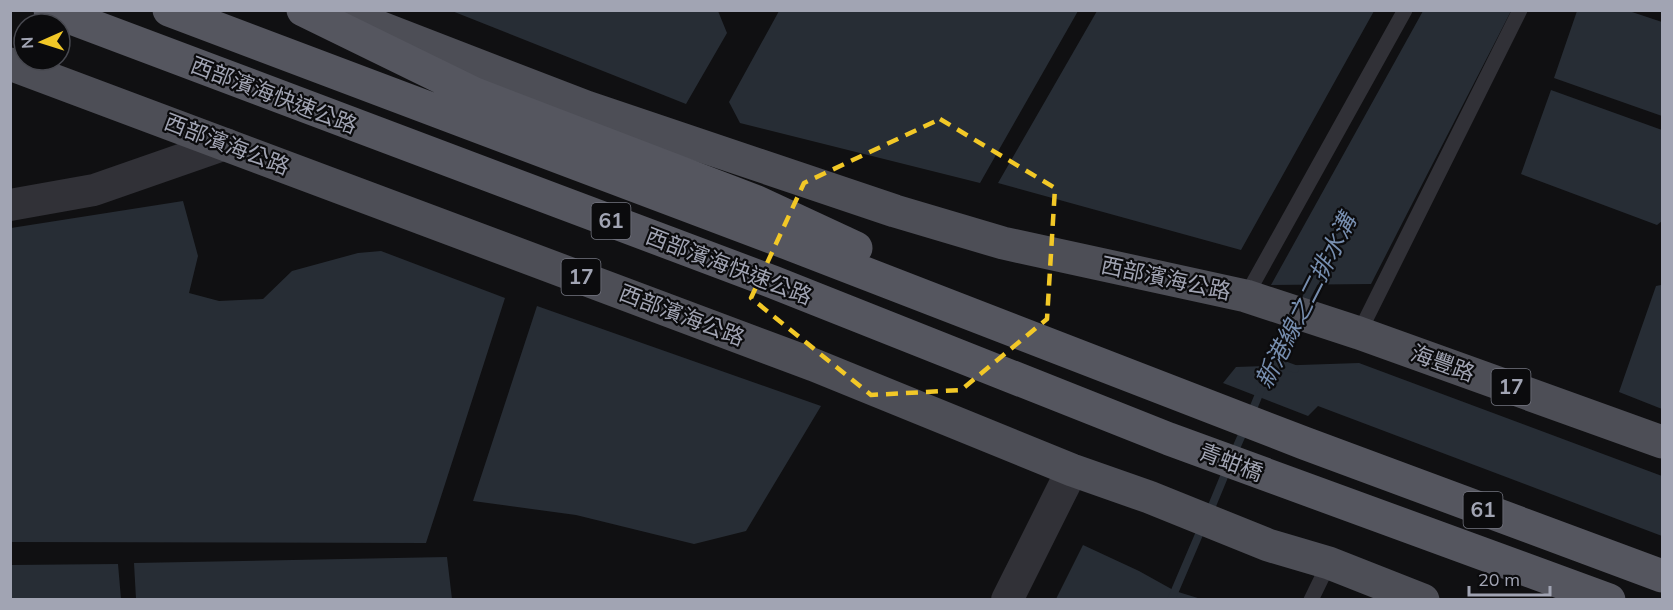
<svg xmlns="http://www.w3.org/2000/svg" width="1673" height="610" font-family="Mulish,'Noto Sans TC',sans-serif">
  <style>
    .water { fill: #272d35 }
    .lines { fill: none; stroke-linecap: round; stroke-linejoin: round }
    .stream { stroke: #272d35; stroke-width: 8 }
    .service { stroke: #313137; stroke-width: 15 }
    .minor { stroke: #313137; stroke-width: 32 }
    .primary { stroke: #4d4e56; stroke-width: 33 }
    .trunk { stroke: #55565f; stroke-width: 33 }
    .marked { fill: none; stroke: #f2c827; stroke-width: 4.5; stroke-dasharray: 12 8; stroke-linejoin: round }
    .labels { text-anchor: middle; stroke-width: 4.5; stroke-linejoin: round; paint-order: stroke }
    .shield { fill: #0b0b0d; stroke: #747681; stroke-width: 1.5 }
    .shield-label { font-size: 21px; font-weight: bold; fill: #a1a4b3 }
    .street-label { font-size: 22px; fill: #a1a4b3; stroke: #0b0b0d }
    .water-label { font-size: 24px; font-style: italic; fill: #778eaf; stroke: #0b0b0d }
  </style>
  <rect width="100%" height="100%" fill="#101012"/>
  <path class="water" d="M 452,11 L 718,11 L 727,33 L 686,104 Z
    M 779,11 L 779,10 L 1078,11 L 980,183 L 740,123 L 729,102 Z
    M 1097,11 L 1374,11 L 1241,250 L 998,183 Z
    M 1423,11 L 1511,11 L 1371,284 L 1271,285 Z
    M 1577,11 L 1629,11 L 1662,22 L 1662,116 L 1554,78 Z
    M 1551,90 L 1662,130 L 1662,221 L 1657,225 L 1521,174 Z
    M 183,201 L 198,256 L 189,293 L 219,301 L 263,299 L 292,271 L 358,253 L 381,251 L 505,298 L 426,543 L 11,542 L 11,228 Z
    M 1662,280 L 1662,409 L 1619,392 L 1656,286 L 1661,285 Z
    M 537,306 L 821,406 L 746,531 L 694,544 L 576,515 L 473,501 Z
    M 1359,363 L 1662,476 L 1662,536 L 1318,406 L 1308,416 L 1223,383 L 1236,367 Z
    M 1083,545 L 1139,571 L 1175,591 L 1201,599 L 1056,599 Z
    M 447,557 L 452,599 L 136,599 L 134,563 Z
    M 118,564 L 121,599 L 11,599 L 11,565 Z"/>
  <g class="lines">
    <path class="stream" d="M 1301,308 L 1317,277
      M 1273,361 L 1295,369
      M 1267,375 L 1295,319
      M 1250,416 L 1262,387
      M 1233,455 L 1245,428
      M 1209,513 L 1228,467
      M 1171,600 L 1203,525"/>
    <path class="service" d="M 1246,296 L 1405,10
      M 1359,333 L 1520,10
      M 1311,600 L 1329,563"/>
    <path class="minor" d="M 10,205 L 94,190 L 226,144
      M 1007,600 L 1072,470"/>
    <path class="primary" d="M 335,10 L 586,107 L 895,211 L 1003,243 L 1246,296 L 1359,333 L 1662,442
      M 10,64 L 814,365 L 1072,470 L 1149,497 L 1268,545 L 1329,563 L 1423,600"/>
    <path class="trunk" d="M 50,10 L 773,282 L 1169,439 L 1609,600
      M 169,10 L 787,243 L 1304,443 L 1662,576
      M 303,10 L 475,94 L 757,202 L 856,248"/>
  </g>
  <path class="marked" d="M 940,119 L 1055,188 L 1047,319 L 961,390 L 871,395 L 751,298 L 804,183 Z"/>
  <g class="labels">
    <g class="shield">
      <rect x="591.5" y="203" width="39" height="36" rx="4.5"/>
      <rect x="561.5" y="259" width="39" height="36" rx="4.5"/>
      <rect x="1491.5" y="369" width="39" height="36" rx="4.5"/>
      <rect x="1463.5" y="492" width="39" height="36" rx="4.5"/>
    </g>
    <g class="shield-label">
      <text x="611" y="228">61</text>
      <text x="581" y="284">17</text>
      <text x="1511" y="394">17</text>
      <text x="1483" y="517">61</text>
    </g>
    <g class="street-label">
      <text transform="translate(274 95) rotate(21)" y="8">西部濱海快速公路</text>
      <text transform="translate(227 144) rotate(21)" y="8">西部濱海公路</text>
      <text transform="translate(729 266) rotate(21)" y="8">西部濱海快速公路</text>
      <text transform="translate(1166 278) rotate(12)" y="8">西部濱海公路</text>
      <text transform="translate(682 315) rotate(21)" y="8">西部濱海公路</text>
      <text transform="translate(1443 363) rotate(20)" y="8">海豐路</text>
      <text transform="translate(1231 462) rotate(21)" y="8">青蚶橋</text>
    </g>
    <g class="water-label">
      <text transform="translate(1306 301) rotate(-63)" y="8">新港線之二排水溝</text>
    </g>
  </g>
  <rect width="1673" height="610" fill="none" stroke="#a1a4b3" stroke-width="24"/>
  <g transform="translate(42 42) rotate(267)"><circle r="28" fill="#0b0b0d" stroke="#47484f" stroke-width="1.5"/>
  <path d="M0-4.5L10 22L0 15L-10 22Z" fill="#f2c827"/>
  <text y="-9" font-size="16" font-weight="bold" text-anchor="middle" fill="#a1a4b3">N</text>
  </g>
  <path d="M1469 586v9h81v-9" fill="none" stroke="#a1a4b3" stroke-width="3"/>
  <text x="1478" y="586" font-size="18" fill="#a1a4b3" stroke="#0b0b0d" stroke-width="4.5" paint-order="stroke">20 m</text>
</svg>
